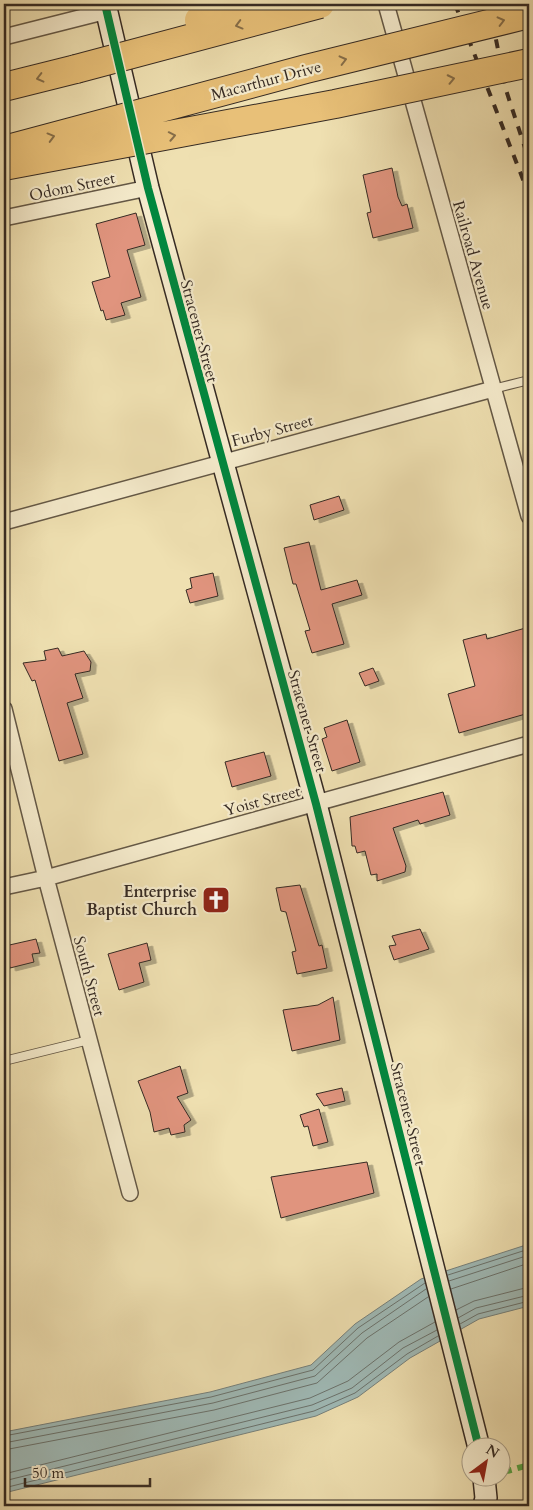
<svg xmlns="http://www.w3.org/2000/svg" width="533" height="1510" font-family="Cardo,serif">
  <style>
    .water { fill: #9fbab7; stroke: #75807c }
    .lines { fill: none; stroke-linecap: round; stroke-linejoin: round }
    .shore { stroke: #6a726d; stroke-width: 1 }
    .building { fill: #e0947e; stroke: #352a23; filter: url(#shadow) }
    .lane-casing { stroke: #645846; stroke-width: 10 }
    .street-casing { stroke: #645846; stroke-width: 18 }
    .secondary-casing { stroke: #352a23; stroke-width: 24 }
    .highway-casing { stroke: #352a23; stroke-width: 30 }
    .lane { stroke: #f5ebcc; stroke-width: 8 }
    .street { stroke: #f5ebcc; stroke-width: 15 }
    .secondary { stroke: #f5ebcc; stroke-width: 21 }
    .highway { stroke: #e8c078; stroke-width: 28 }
    .rail { stroke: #352a23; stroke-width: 4; stroke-dasharray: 9 9; stroke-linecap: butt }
    .highway-bridge-casing { stroke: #352a23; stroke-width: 30; stroke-linecap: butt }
    .highway-bridge { stroke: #e8c078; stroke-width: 28 }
    .quiet { stroke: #53a442; stroke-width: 6; stroke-dasharray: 12 6; stroke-linecap: butt }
    .cycleway-casing { stroke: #f5ebcc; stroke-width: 11 }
    .cycleway { stroke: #00873e; stroke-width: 8 }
    .oneway { stroke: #866e49 }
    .labels { text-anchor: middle; stroke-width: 4.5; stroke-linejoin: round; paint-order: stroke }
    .street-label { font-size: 16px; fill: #352a23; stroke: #f5ebcc }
    .poi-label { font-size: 16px; font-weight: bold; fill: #352a23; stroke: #f5ebcc; text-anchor: end }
  </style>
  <defs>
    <filter id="shadow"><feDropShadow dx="5.5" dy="3" stdDeviation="0" flood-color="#0004"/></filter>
  </defs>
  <rect width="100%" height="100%" fill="#efe0b1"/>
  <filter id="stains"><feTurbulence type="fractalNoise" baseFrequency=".004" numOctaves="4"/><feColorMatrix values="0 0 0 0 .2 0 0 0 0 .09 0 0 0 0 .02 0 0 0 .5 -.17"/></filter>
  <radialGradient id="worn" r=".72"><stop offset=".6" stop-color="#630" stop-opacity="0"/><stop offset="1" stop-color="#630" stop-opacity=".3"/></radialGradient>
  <path class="water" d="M 529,1244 L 529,1306 L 479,1319 L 410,1358 L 358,1397 L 316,1416 L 4,1493 L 4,1432 L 210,1392 L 311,1365 L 355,1324 L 421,1279 Z"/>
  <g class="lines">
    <path class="shore" d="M 448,1275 L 529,1249
      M 449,1281 L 529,1255
      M 451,1289 L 529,1263
      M 456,1310 L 474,1301 L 529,1287
      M 458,1318 L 476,1308 L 529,1295
      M 460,1324 L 478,1314 L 529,1301
      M 4,1436 L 211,1397 L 313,1370 L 358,1328 L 425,1283
      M 4,1443 L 213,1403 L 315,1376 L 362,1333 L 426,1289
      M 4,1450 L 214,1410 L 317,1383 L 367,1338 L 428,1297
      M 4,1474 L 310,1398 L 348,1381 L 399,1342 L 435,1322
      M 4,1481 L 312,1405 L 352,1388 L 403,1348 L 437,1330
      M 4,1488 L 314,1411 L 355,1393 L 407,1354 L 438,1336"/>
  </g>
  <path class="building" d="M 392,168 L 398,197 L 402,206 L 407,204 L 413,228 L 373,238 L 367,213 L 371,212 L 363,175 Z
    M 136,213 L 145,245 L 127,250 L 141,297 L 121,303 L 125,315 L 106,320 L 103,310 L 101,311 L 92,282 L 110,277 L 96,224 Z
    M 339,496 L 344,510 L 314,520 L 310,505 Z
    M 309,542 L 321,590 L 357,580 L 362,595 L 332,604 L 344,644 L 312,653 L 305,631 L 310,630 L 296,584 L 293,584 L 284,548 Z
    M 213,573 L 218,596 L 190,603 L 186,590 L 192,588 L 190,578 Z
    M 529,627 L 529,713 L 459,733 L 448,694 L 475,686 L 463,640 L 486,634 L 487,639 Z
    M 58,648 L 62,656 L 84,651 L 91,662 L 90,671 L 75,674 L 83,698 L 67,703 L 83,754 L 59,761 L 35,680 L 32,681 L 23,663 L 46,660 L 44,651 Z
    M 373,668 L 379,681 L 365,686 L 359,673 Z
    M 347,720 L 360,762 L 332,771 L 322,739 L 327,737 L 324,728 Z
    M 264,752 L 271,776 L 232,787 L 225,762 Z
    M 443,792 L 450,815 L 420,824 L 418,820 L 393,828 L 406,866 L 405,872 L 377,881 L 377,874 L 371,875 L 365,851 L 357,853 L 355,846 L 352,846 L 350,817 Z
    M 300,885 L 319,946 L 322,945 L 327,968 L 297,974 L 292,952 L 296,951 L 286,912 L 281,911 L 276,888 Z
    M 420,929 L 429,949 L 394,960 L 389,946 L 396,945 L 392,936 Z
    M 36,939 L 40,953 L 32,954 L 34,962 L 10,968 L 5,946 Z
    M 147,943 L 151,960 L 139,963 L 144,982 L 119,990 L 108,954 Z
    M 333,997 L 340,1040 L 292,1051 L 283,1010 L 318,1005 Z
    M 180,1066 L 188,1093 L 177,1097 L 191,1120 L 184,1125 L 185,1132 L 171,1135 L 169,1128 L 154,1132 L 150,1112 L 138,1081 Z
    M 342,1088 L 345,1101 L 324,1106 L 316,1094 Z
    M 319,1109 L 328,1142 L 313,1146 L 308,1126 L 304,1127 L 300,1115 Z
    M 367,1162 L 374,1193 L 281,1218 L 271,1177 Z"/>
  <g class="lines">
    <defs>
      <path id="lane" d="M 493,389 L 529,380
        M 4,1061 L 89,1040"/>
      <path id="street" d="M 386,4 L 529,516
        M 4,37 L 107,11
        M 4,218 L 148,188
        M 4,522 L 493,389
        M 4,709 L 46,878 L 130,1193
        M 4,887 L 46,878 L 529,744"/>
      <path id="secondary" d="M 105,4 L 148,188 L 316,804 L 479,1448
        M 484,1478 L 486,1498 L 484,1506"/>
      <path id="highway" d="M 4,87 L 76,69"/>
    </defs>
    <use href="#lane" class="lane-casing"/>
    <use href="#street" class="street-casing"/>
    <use href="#secondary" class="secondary-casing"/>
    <use href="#highway" class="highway-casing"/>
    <use href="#lane" class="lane"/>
    <use href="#street" class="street"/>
    <use href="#secondary" class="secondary"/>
    <use href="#highway" class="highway"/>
    <path class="rail" d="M 455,4 L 529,195
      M 489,4 L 506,90 L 529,160"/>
    <defs>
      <path id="highway-bridge" d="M 199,20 L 241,4
        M 76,69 L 320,4
        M 4,150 L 306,69 L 529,14
        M 4,166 L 335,104 L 529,63"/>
    </defs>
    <use href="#highway-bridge" class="highway-bridge-casing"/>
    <use href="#highway-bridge" class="highway-bridge"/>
    <path class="quiet" d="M 500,1473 L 529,1465"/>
    <defs>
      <path id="cycleway" d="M 105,4 L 148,188 L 316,804 L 479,1448"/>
    </defs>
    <use href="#cycleway" class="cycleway-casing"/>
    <use href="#cycleway" class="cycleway"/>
  </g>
  <defs><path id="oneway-chevron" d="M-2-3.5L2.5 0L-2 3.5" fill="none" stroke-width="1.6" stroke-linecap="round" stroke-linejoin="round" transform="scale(1.25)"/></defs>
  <g class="oneway">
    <use href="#oneway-chevron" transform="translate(501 21) rotate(-14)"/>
    <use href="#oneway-chevron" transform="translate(239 25) rotate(165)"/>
    <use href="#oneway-chevron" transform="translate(343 60) rotate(-14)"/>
    <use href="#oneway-chevron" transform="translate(40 78) rotate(166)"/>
    <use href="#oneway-chevron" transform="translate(451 79) rotate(-12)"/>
    <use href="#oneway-chevron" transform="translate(172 136) rotate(-11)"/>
    <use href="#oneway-chevron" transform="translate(51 137) rotate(-15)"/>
  </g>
  <defs>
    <symbol id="church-square" viewBox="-11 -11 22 22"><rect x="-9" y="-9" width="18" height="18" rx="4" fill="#8f2418" stroke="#f5ebcc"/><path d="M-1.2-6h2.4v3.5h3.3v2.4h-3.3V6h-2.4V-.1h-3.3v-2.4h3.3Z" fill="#fff"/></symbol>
  </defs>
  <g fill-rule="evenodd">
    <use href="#church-square" x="200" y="884" width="32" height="32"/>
  </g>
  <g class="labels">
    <g class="street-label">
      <text transform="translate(266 80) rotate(-15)" y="6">Macarthur Drive</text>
      <text transform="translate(72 186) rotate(-12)" y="6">Odom Street</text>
      <text transform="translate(474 255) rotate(74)" y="6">Railroad Avenue</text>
      <text transform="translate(200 331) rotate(75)" y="6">Stracener Street</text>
      <text transform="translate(272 430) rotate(-15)" y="6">Furby Street</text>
      <text transform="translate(308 721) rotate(74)" y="6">Stracener Street</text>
      <text transform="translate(262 800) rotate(-15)" y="6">Yoist Street</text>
      <text transform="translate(90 976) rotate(75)" y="6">South Street</text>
      <text transform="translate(409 1114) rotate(76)" y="6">Stracener Street</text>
    </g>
    <g class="poi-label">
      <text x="197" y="897">Enterprise<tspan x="197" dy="18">Baptist Church</tspan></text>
    </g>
  </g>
  <rect width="533" height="1510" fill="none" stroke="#efe0b1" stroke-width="20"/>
  <rect x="5" y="5" width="523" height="1500" fill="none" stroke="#352a23" stroke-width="2.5"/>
  <rect x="10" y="10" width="513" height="1490" fill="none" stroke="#352a23"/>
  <g transform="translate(486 1462) rotate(32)"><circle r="24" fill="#f5ebcc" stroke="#a89e88"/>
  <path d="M0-4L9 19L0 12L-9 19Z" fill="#8f2418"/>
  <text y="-8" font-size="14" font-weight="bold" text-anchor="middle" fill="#352a23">N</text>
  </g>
  <path d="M25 1478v8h125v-8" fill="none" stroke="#352a23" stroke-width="2.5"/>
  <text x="32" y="1478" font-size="15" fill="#352a23" stroke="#f5ebcc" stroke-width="4" paint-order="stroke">50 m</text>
  <rect width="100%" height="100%" filter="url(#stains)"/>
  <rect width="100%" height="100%" fill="url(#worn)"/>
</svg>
